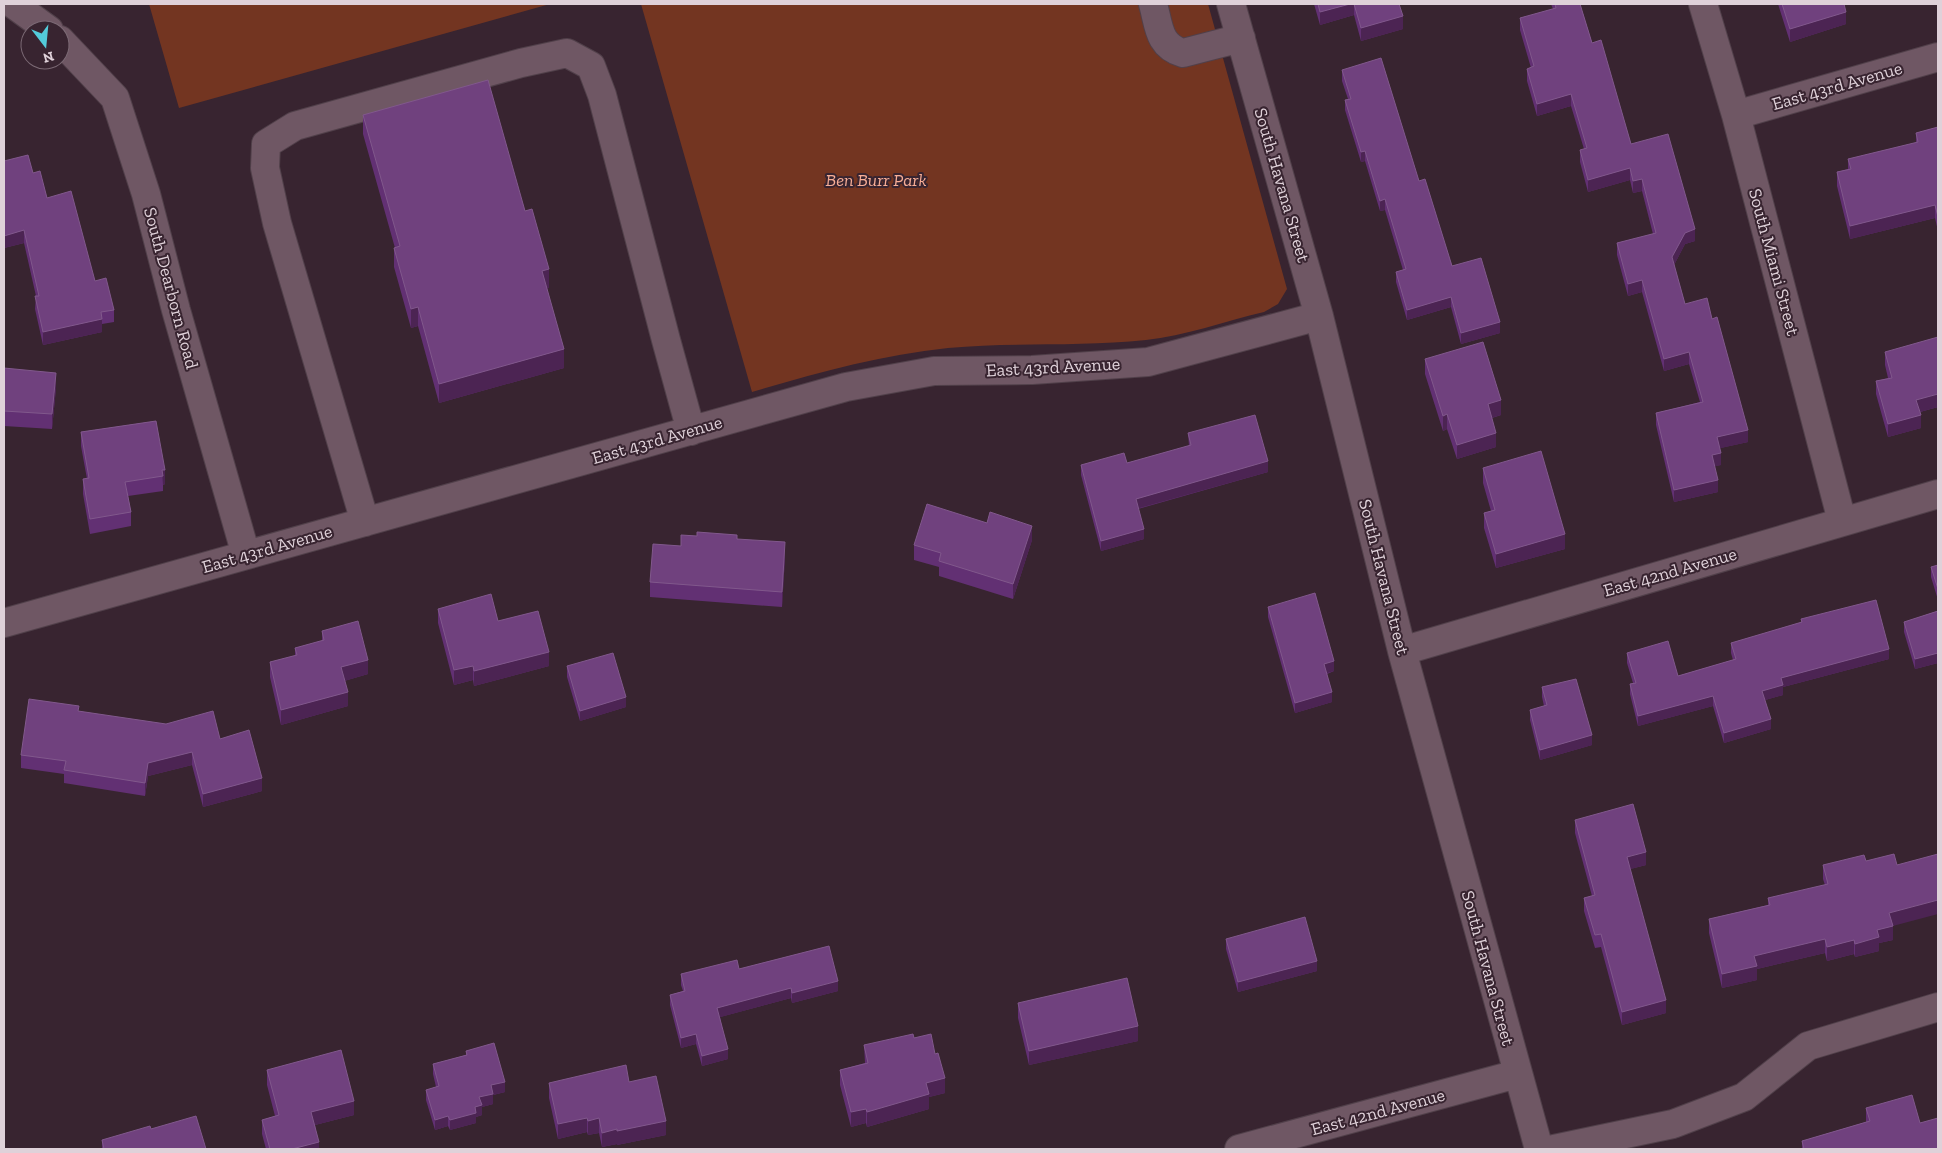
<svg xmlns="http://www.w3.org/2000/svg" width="1942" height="1153" font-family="'Zilla Slab',serif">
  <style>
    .park { fill: #733521 }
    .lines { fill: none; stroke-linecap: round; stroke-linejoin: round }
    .minor-casing { stroke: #51404a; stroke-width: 30 }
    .minor { stroke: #6f5764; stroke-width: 28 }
    .wall { fill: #623073 }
    .shaded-wall { fill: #4c2453 }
    .building { fill: #70417e; stroke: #81588c }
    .labels { text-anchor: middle; stroke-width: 4; stroke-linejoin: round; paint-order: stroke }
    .street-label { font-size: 18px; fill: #dfd1d9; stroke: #382430 }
    .park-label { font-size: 18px; font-style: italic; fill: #f8ae96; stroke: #382430 }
  </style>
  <rect width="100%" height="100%" fill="#382430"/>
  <path class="park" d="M 149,4 L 550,4 L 179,108 Z
    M 641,4 L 1208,4 L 1287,289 L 1278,304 L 1264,312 C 1226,321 1184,336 1146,340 C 1080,347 1014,342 948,348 C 881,355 816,373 752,392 Z"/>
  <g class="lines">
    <defs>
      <path id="minor" d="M 13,4 L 49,30
        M 1153,4 C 1159,25 1158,46 1183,53 L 1241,38
        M 1231,4 L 1319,316 L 1402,651 L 1539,1149
        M 1703,4 L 1736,115 L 1842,521
        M 60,40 L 115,98 L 146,194 L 176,310 L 246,555
        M 1736,115 L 1938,57
        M 365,522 L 277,223 L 265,168 L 266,144 L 295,126 L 521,63 L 567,53 L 591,66 L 602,95 L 666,340 L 691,431
        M 4,623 L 846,387 L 934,371 L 1032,370 L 1148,362 L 1319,316
        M 1402,651 L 1938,494
        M 1239,1149 L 1517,1074
        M 1554,1149 L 1673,1124 L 1744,1097 L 1808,1046 L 1938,1007"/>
    </defs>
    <use href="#minor" class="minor-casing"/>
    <use href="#minor" class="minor"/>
  </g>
  <path class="wall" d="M 1314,4 L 1399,4 L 1403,29 L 1361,41 L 1354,15 L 1320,25 Z
    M 1551,4 L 1580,4 L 1592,43 L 1631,144 L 1695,241 L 1685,244 L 1674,265 L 1685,304 L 1712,319 L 1748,442 L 1720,448 L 1721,465 L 1714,466 L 1718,492 L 1674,502 L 1656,425 L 1656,413 L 1700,402 L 1689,364 L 1664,371 L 1642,292 L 1628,296 L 1617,255 L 1617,243 L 1653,234 L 1642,191 L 1633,193 L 1630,180 L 1588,192 L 1580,162 L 1580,150 L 1584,149 L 1571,106 L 1537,116 L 1527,81 L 1527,69 L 1531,68 L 1520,30 L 1520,18 L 1553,9 Z
    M 1778,4 L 1844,4 L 1846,24 L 1790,42 Z
    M 1342,70 L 1419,181 L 1452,266 L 1500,333 L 1461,344 L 1451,307 L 1407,320 L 1396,282 L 1396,272 L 1403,270 L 1385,210 L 1380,211 L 1365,161 L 1361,162 L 1345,110 L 1345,100 L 1348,99 L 1342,81 Z
    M 363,115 L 525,211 L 549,288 L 547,288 L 564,368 L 439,403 L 418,326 L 411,328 L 394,267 L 394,248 L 395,248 L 363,134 Z
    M 1938,127 L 1938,231 L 1935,218 L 1850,239 L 1837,186 L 1837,172 L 1848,169 L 1848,159 L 1916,143 L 1916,133 Z
    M 4,161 L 33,173 L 95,281 L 114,310 L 114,322 L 102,324 L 102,332 L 43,345 L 35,309 L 36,296 L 24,243 L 4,248 Z
    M 1885,352 L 1938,407 L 1920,412 L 1921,428 L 1888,437 L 1876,394 L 1876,381 L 1888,378 L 1885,365 Z
    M 1425,359 L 1501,415 L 1492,418 L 1496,447 L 1457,459 L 1447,429 L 1443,431 L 1425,374 Z
    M 4,368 L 56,388 L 52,429 L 4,426 Z
    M 156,421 L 165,484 L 163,485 L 163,491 L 128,496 L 131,512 L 131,526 L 90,534 L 83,494 L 83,479 L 87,479 L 81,446 L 81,432 Z
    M 1188,433 L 1268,472 L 1138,509 L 1144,539 L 1101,551 L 1081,475 L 1081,465 L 1127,463 L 1189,446 Z
    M 1483,468 L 1565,549 L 1496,568 L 1484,528 L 1484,513 L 1491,511 L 1483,483 Z
    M 737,539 L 785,557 L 782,607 L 650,597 L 650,582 L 681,546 Z
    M 1032,540 L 1013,599 L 939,576 L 939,567 L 914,560 L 914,545 Z
    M 1938,565 L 1938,600 L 1931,577 L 1931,567 Z
    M 1268,607 L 1334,671 L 1327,674 L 1332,702 L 1295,713 L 1268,617 Z
    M 438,609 L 498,621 L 549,666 L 474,686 L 473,680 L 454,685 L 438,623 Z
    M 1938,611 L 1938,663 L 1915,669 L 1904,632 L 1904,622 Z
    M 1801,619 L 1889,659 L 1783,687 L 1783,695 L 1765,700 L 1771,729 L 1724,743 L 1713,706 L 1638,726 L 1630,694 L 1630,684 L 1633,683 L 1627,663 L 1627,653 L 1678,676 L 1733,660 L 1731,653 L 1731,643 L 1801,623 Z
    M 322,631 L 368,674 L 344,681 L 348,706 L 281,725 L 270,677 L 270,662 L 295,656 L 295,648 L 322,641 Z
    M 567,666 L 626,707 L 580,721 L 567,677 Z
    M 1542,687 L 1592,745 L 1540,760 L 1530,720 L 1530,710 L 1544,706 L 1542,697 Z
    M 79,711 L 220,739 L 262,791 L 203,807 L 192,765 L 148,776 L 145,796 L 64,783 L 64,774 L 21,768 L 21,755 Z
    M 1575,820 L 1646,865 L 1630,869 L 1666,1013 L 1622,1025 L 1601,947 L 1595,948 L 1584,911 L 1584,898 L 1592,896 L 1575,833 Z
    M 1866,861 L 1893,926 L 1893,940 L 1879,943 L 1879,951 L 1855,957 L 1854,954 L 1827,961 L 1825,953 L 1757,969 L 1757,980 L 1722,988 L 1709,933 L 1709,919 L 1768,905 L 1768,898 L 1825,885 L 1823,879 L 1823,865 Z
    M 1226,939 L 1317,971 L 1238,992 L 1226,949 Z
    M 739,969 L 838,991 L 792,1003 L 791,998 L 720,1017 L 728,1059 L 702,1066 L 696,1044 L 681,1048 L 670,1005 L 670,995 L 683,991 L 681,985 L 681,974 Z
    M 1018,1003 L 1138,1041 L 1029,1065 L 1018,1018 Z
    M 914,1038 L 935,1054 L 945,1093 L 929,1097 L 929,1109 L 867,1127 L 866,1123 L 851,1127 L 840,1085 L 840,1070 L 865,1063 L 864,1045 Z
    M 466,1051 L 505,1092 L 493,1095 L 493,1104 L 482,1107 L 482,1115 L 476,1117 L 476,1123 L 450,1130 L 448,1126 L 435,1130 L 426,1100 L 426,1090 L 436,1087 L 433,1074 L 433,1064 L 466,1055 Z
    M 267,1070 L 354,1115 L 315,1125 L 319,1149 L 266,1149 L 262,1134 L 262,1120 L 275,1116 L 267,1085 Z
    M 629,1082 L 666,1135 L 617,1145 L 617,1144 L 602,1147 L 599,1133 L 588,1135 L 587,1132 L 558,1139 L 549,1098 L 549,1083 Z
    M 1866,1108 L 1920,1123 L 1938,1149 L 1802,1149 L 1802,1141 L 1866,1122 Z
    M 151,1129 L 206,1149 L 102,1149 L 102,1140 Z"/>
  <path class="shaded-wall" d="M 1350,4 L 1354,4 L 1354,15 L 1320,25 L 1320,12 Z
    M 1846,12 L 1846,24 L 1790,42 L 1790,29 Z
    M 1403,16 L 1403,29 L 1361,41 L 1361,28 Z
    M 1571,94 L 1571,106 L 1537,116 L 1537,104 Z
    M 1365,151 L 1365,161 L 1361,162 L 1361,152 Z
    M 1630,168 L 1630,180 L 1588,192 L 1588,180 Z
    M 1642,179 L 1642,191 L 1633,193 L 1633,181 Z
    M 1385,199 L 1385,210 L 1380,211 L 1380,201 Z
    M 1935,205 L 1935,218 L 1850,239 L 1850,226 Z
    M 1695,229 L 1695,241 L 1685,244 L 1672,269 L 1672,257 L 1685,233 Z
    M 24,230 L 24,243 L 4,248 L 4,236 Z
    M 549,269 L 549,288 L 542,290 L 542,271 Z
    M 1642,280 L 1642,292 L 1628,296 L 1628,284 Z
    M 1451,297 L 1451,307 L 1407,320 L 1407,310 Z
    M 418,307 L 418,326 L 411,328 L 411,309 Z
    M 102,319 L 102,332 L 43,345 L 43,332 Z
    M 1500,322 L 1500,333 L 1461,344 L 1461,333 Z
    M 564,349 L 564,368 L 439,403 L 439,384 Z
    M 1689,352 L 1689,364 L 1664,371 L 1664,359 Z
    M 56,373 L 56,388 L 52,429 L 52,414 Z
    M 1938,394 L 1938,407 L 1916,413 L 1916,400 Z
    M 1501,400 L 1501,415 L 1488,419 L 1488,404 Z
    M 1447,414 L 1447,429 L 1443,431 L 1443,416 Z
    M 1921,415 L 1921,428 L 1888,437 L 1888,424 Z
    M 1748,430 L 1748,442 L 1717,449 L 1717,437 Z
    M 1496,433 L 1496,447 L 1457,459 L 1457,445 Z
    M 1721,453 L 1721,465 L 1712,467 L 1712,455 Z
    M 1268,461 L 1268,472 L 1136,509 L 1136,499 Z
    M 162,470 L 165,470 L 165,484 L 163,485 Z
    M 1718,480 L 1718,492 L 1674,502 L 1674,490 Z
    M 1032,526 L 1032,540 L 1013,599 L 1013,584 Z
    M 1144,529 L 1144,539 L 1101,551 L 1101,541 Z
    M 1565,534 L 1565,549 L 1496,568 L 1496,554 Z
    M 785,542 L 785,557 L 782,607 L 782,592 Z
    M 1889,649 L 1889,659 L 1783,687 L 1783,695 L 1762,701 L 1762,691 L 1781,678 Z
    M 549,652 L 549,666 L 474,686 L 474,671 Z
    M 1938,653 L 1938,663 L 1915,669 L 1915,659 Z
    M 368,660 L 368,674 L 341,682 L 341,667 Z
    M 1334,661 L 1334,671 L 1324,674 L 1324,664 Z
    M 473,666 L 473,680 L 454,685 L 454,670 Z
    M 348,692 L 348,706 L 281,725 L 281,710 Z
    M 1332,692 L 1332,702 L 1295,713 L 1295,703 Z
    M 1713,696 L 1713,706 L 1638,726 L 1638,716 Z
    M 626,697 L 626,707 L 580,721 L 580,711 Z
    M 1771,719 L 1771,729 L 1724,743 L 1724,733 Z
    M 1592,735 L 1592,745 L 1540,760 L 1540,750 Z
    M 192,752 L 192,765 L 148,776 L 145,796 L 145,783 L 148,763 Z
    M 262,778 L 262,791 L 203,807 L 203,794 Z
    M 1646,852 L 1646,865 L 1627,870 L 1627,857 Z
    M 1938,900 L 1938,914 L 1889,927 L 1889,913 Z
    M 1893,926 L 1893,940 L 1879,943 L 1879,951 L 1855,957 L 1855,944 L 1877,930 Z
    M 1825,939 L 1825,953 L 1757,969 L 1757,980 L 1722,988 L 1722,974 L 1754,956 Z
    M 1854,940 L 1854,954 L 1827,961 L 1827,947 Z
    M 1317,961 L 1317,971 L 1238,992 L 1238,982 Z
    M 838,981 L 838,991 L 792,1003 L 792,993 Z
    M 791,988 L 791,998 L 717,1018 L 717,1008 Z
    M 1666,1000 L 1666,1013 L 1622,1025 L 1622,1012 Z
    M 1138,1026 L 1138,1041 L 1029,1065 L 1029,1051 Z
    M 696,1034 L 696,1044 L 681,1048 L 681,1038 Z
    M 728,1049 L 728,1059 L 702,1066 L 702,1056 Z
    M 945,1078 L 945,1093 L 929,1097 L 929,1109 L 867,1127 L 867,1112 L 926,1083 Z
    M 505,1082 L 505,1092 L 493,1095 L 493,1104 L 482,1107 L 482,1115 L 476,1117 L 476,1123 L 450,1130 L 450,1120 L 475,1107 L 479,1097 L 491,1085 Z
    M 354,1101 L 354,1115 L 311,1126 L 311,1112 Z
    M 866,1109 L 866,1123 L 851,1127 L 851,1112 Z
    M 448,1116 L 448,1126 L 435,1130 L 435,1120 Z
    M 587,1118 L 587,1132 L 558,1139 L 558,1124 Z
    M 599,1118 L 599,1133 L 588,1135 L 588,1121 Z
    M 666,1121 L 666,1135 L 617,1145 L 617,1131 Z
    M 617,1129 L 617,1144 L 602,1147 L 602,1133 Z
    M 319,1142 L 319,1149 L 292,1149 Z"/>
  <path class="building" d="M 1318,4 L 1350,4 L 1320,12 Z
    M 1354,4 L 1399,4 L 1403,16 L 1361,28 Z
    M 1555,4 L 1580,4 L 1592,43 L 1601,40 L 1631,144 L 1668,134 L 1695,229 L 1685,233 L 1672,257 L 1685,304 L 1707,298 L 1712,319 L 1717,317 L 1748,430 L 1717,437 L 1721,453 L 1712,455 L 1718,480 L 1674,490 L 1656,413 L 1703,402 L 1689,352 L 1664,359 L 1642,280 L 1628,284 L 1617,243 L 1656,233 L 1642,179 L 1633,181 L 1630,168 L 1588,180 L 1580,150 L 1587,148 L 1571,94 L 1537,104 L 1527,69 L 1534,66 L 1520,18 L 1556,8 Z
    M 1782,4 L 1844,4 L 1846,12 L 1790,29 Z
    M 1381,58 L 1419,181 L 1425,179 L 1452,266 L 1481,258 L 1500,322 L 1461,333 L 1451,297 L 1407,310 L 1396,272 L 1406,269 L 1385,199 L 1380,201 L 1365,151 L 1361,152 L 1345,100 L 1351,99 L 1342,70 Z
    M 488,80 L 525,211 L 532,209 L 549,269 L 542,271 L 564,349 L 439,384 L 418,307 L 411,309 L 394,248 L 400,246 L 363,115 Z
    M 1938,127 L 1938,217 L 1935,205 L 1850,226 L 1837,172 L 1851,169 L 1848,159 L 1918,142 L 1916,133 Z
    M 28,155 L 33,173 L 40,171 L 47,198 L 71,191 L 95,281 L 106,278 L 114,310 L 101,312 L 102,319 L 43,332 L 35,296 L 39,296 L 24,230 L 4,236 L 4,161 Z
    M 1938,337 L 1938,394 L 1916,400 L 1921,415 L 1888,424 L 1876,381 L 1892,378 L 1885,352 Z
    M 1483,342 L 1501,400 L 1488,404 L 1496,433 L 1457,445 L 1447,414 L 1443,416 L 1425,359 Z
    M 4,368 L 56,373 L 52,414 L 4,411 Z
    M 1255,415 L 1268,461 L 1136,499 L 1144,529 L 1101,541 L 1081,465 L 1124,453 L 1127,463 L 1191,445 L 1188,433 Z
    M 156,421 L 165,470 L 162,470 L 163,476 L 125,482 L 131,512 L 90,519 L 83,479 L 89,478 L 81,432 Z
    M 1541,451 L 1565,534 L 1496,554 L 1484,513 L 1495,510 L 1483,468 Z
    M 927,504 L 987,523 L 990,512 L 1032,526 L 1013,584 L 939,561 L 941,553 L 914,545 Z
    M 697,532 L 737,535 L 737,539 L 785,542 L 782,592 L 650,582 L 653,544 L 681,546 L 681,535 L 697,536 Z
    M 1938,565 L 1938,589 L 1931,567 Z
    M 1315,593 L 1334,661 L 1324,664 L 1332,692 L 1295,703 L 1268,607 Z
    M 491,594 L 498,621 L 538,611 L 549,652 L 474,671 L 473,666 L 454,670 L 438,609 Z
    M 1876,600 L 1889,649 L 1781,678 L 1783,685 L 1762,691 L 1771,719 L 1724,733 L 1713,696 L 1638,716 L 1630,684 L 1636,683 L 1627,653 L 1668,641 L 1678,676 L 1736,659 L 1731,643 L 1802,622 L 1801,619 Z
    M 1938,611 L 1938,653 L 1915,659 L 1904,622 Z
    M 358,621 L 368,660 L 341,667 L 348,692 L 281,710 L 270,662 L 297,655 L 295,648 L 324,640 L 322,631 Z
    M 613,653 L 626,697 L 580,711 L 567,666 Z
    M 1576,679 L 1592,735 L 1540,750 L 1530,710 L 1547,705 L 1542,687 Z
    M 29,699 L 79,706 L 78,711 L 166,724 L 213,711 L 220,739 L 249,730 L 262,778 L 203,794 L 192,752 L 148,763 L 145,783 L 64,770 L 66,761 L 21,755 Z
    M 1633,804 L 1646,852 L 1627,857 L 1666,1000 L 1622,1012 L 1601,934 L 1595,935 L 1584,898 L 1595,895 L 1575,820 Z
    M 1894,854 L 1897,865 L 1938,854 L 1938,900 L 1889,913 L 1893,926 L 1877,930 L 1879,937 L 1855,944 L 1854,940 L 1827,947 L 1825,939 L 1754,956 L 1757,966 L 1722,974 L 1709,919 L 1770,905 L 1768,898 L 1828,884 L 1823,865 L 1864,855 L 1866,861 Z
    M 1305,917 L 1317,961 L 1238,982 L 1226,939 Z
    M 829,946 L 838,981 L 792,993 L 791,988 L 717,1008 L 728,1049 L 702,1056 L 696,1034 L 681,1038 L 670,995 L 685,991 L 681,974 L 737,960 L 739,969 Z
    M 1127,978 L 1138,1026 L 1029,1051 L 1018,1003 Z
    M 913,1034 L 914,1038 L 931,1034 L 935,1054 L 938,1053 L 945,1078 L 926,1083 L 929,1094 L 867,1112 L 866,1109 L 851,1112 L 840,1070 L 868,1063 L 864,1045 Z
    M 494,1043 L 505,1082 L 491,1085 L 493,1094 L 479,1097 L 482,1105 L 475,1107 L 476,1113 L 450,1120 L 448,1116 L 435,1120 L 426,1090 L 439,1086 L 433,1064 L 467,1055 L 466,1051 Z
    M 341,1050 L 354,1101 L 311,1112 L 319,1142 L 292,1149 L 270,1149 L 262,1120 L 279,1115 L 267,1070 Z
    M 626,1065 L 629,1082 L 656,1076 L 666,1121 L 617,1131 L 617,1129 L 602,1133 L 599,1118 L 588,1121 L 587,1118 L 558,1124 L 549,1083 Z
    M 1912,1095 L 1920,1123 L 1938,1118 L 1938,1149 L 1804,1149 L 1802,1141 L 1870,1121 L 1866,1108 Z
    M 196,1116 L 206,1149 L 104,1149 L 102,1140 L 150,1126 L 151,1129 Z"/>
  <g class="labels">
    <g class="street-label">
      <text transform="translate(1837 86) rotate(-16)" y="6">East 43rd Avenue</text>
      <text transform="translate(1282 185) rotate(74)" y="6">South Havana Street</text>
      <text transform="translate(1774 262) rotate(75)" y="6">South Miami Street</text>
      <text transform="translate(171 288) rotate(75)" y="6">South Dearborn Road</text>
      <text transform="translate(1053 367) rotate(-3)" y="6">East 43rd Avenue</text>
      <text transform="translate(657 440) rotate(-16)" y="6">East 43rd Avenue</text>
      <text transform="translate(267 549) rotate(-16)" y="6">East 43rd Avenue</text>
      <text transform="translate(1670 572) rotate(-16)" y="6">East 42nd Avenue</text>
      <text transform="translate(1384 577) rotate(76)" y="6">South Havana Street</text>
      <text transform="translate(1488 968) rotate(75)" y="6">South Havana Street</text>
      <text transform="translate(1378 1112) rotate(-15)" y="6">East 42nd Avenue</text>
    </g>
    <g class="park-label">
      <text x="876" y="186">Ben Burr Park</text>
    </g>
  </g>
  <rect width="1942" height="1153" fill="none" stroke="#dfd1d9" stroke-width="10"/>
  <g transform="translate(45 45) rotate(164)"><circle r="24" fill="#382430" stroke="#7b6974"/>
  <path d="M0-4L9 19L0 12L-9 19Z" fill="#53cbda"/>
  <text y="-8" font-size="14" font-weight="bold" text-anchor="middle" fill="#dfd1d9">N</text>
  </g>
</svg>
